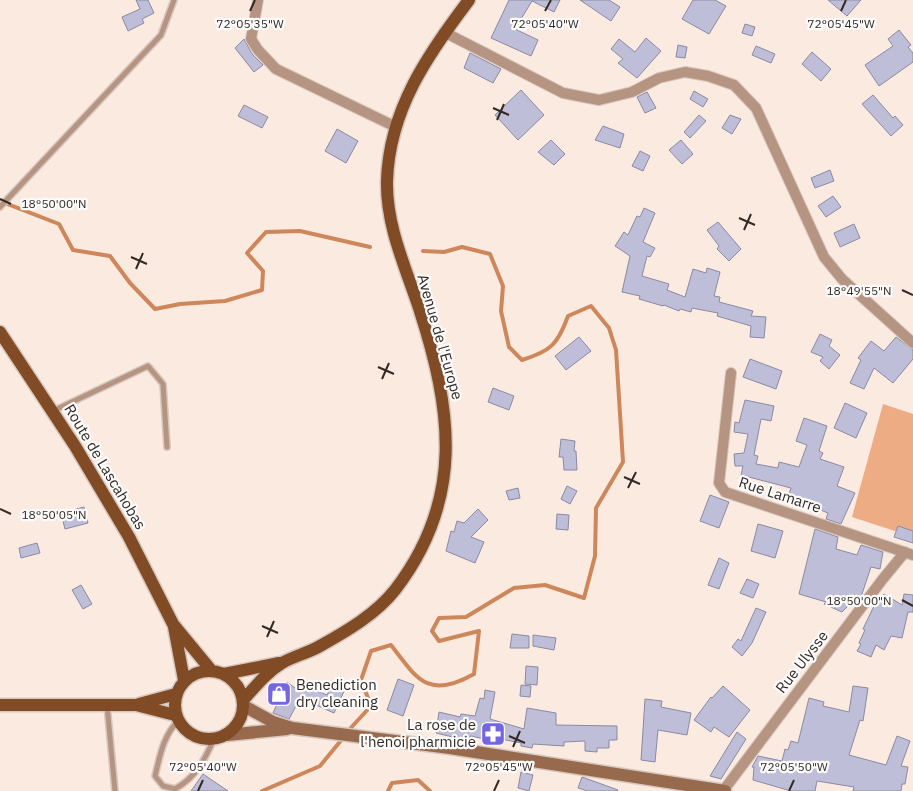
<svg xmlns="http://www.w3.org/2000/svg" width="913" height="791" font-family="'IBM Plex Sans',sans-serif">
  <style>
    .green { fill: #edac84 }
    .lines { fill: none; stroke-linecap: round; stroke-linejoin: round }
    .stream { stroke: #ce875a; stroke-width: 4 }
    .building { fill: #bebed9; stroke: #8a8aa4 }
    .service-casing { stroke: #d7c7be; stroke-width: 8 }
    .minor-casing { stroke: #d7c7be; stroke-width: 12 }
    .secondary-casing { stroke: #d7c7be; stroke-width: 15 }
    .primary-casing { stroke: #d7c7be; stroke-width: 15 }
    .service { stroke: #b59582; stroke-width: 5 }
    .minor { stroke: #b59582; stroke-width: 10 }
    .secondary { stroke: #976a4d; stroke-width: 12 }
    .primary { stroke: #814b26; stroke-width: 12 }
    .ticks { fill: none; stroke: #342a24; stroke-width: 2 }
    .labels { text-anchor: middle; stroke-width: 4.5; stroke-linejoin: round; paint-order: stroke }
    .street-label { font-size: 15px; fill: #342a24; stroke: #fbfbfb }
    .poi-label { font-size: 15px; fill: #342a24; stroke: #fbfbfb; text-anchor: start }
    .ticks-label { font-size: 12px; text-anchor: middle; fill: #342a24; stroke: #fbfbfb; stroke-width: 4.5; stroke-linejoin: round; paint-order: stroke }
  </style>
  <rect width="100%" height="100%" fill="#fbeae0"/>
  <path class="green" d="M 883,404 L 913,414 L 913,537 L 852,517 Z"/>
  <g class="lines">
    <path class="stream" d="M 0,201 L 59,224 L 73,250 L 110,256 L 130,283 L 155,309 L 180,304 L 225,301 L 262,290 L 263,271 L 247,253 L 266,232 L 300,231 L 370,247
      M 347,732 L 371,706 L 361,680 L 371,651 L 391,645 C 417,679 428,700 474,674 L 479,631 L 439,641 L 432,631 L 439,618 L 466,617 L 514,588 L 545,585 L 584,598 L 595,556 L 596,508 L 623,462 L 616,350 L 609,328 L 591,306 L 568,316 C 558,344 551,351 522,360 L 509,347 L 501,311 L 503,286 L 490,254 L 462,247 L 444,252 L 423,251
      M 262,791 L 320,766 L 343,738
      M 388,791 L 392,783 L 418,780 L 430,791"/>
  </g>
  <path class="building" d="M 136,0 L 148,0 L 154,13 L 142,19 L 144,23 L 128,31 L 122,17 L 140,9 Z
    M 509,0 L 560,0 L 554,12 L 532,1 L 515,29 L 538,40 L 531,56 L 491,38 Z
    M 580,0 L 609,0 L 620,7 L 611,21 Z
    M 693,0 L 715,0 L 726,6 L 709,34 L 682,19 Z
    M 828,0 L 861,0 L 847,16 Z
    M 745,24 L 755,27 L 752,36 L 742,33 Z
    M 899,30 L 911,45 L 908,47 L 913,53 L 913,62 L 879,86 L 865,65 L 893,46 L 888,39 Z
    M 646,38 L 661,51 L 637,78 L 618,63 L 623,59 L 611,49 L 619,39 L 635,52 Z
    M 244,39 L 252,54 L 263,65 L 254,72 L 235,48 Z
    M 678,45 L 687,47 L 685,58 L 676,57 Z
    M 756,46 L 775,54 L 771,63 L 752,55 Z
    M 812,52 L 831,69 L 821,81 L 802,64 Z
    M 470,53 L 501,69 L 493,83 L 464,68 Z
    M 521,90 L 544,115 L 518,140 L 495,115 Z
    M 694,91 L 708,99 L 703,107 L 690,99 Z
    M 647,92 L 656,108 L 645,113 L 637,97 Z
    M 873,95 L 893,118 L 895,116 L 903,125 L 891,136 L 862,104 Z
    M 244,105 L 268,117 L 262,128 L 238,116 Z
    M 699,115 L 706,121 L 690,138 L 684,132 Z
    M 730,115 L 741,119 L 732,134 L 722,128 Z
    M 603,126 L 624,134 L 620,148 L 595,140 Z
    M 337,129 L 358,141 L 346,163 L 325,151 Z
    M 551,140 L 565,154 L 554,165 L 538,152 Z
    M 681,140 L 693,154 L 682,164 L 669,150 Z
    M 640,151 L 650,156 L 643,171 L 632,166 Z
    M 830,170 L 834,181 L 815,188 L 811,178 Z
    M 833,196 L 841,207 L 826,217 L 818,206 Z
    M 644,208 L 655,213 L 643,242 L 655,248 L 650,257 L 647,256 L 642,276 L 669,284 L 667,290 L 685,297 L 693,269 L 706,273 L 707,268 L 720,272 L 714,296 L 720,297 L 719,302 L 753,311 L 751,316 L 766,317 L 764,338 L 750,337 L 751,326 L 717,316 L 718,313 L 692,308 L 691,312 L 680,309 L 679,311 L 664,305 L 663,306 L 639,299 L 640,296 L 622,292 L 630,256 L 615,246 L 624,232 L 628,235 L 637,216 L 640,217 Z
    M 718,222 L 741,249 L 729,261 L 717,249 L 719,246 L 707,230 Z
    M 854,224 L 860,238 L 840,247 L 834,233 Z
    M 820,334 L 832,340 L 829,346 L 840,355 L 829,369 L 820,361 L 823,357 L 811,352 Z
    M 579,337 L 591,351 L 566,370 L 555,356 Z
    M 896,337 L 913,350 L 913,359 L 893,383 L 874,368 L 864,389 L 850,383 L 861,360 L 858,358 L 871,341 L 884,351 Z
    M 750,359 L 782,371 L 776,389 L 743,377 Z
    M 493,388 L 514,396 L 509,410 L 488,402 Z
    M 745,400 L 774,406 L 771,421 L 761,419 L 754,455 L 758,456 L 756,464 L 778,468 L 779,462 L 799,467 L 807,445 L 796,441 L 804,418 L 827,426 L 819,451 L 823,453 L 820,459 L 844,467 L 837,486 L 855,493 L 841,524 L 826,519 L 828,513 L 788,497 L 791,488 L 741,475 L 743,466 L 735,466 L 734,454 L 744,453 L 748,434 L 734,432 L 735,422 L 739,423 Z
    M 845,403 L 867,413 L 856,438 L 834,428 Z
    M 561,439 L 575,441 L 574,451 L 576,451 L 577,470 L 564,470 L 563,457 L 559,457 Z
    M 567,486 L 577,491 L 570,504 L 561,499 Z
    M 518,488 L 520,498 L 509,500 L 506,491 Z
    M 710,495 L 729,502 L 719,528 L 700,521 Z
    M 84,507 L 88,523 L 65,529 L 61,513 Z
    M 478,509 L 488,520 L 471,537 L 484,542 L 475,563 L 446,551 L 451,531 L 454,532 L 457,521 L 464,523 Z
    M 557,514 L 569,515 L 568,530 L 556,529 Z
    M 758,524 L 783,531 L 775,558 L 751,551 Z
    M 898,526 L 913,531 L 913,543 L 894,537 Z
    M 815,529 L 838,537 L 836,549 L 857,555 L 861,545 L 883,552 L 880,569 L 871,567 L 861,597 L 855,605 L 851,603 L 842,612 L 824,604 L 826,602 L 799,594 Z
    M 37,543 L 40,553 L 21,558 L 19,548 Z
    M 719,558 L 729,563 L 719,589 L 708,585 Z
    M 747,579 L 759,584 L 753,598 L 740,593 Z
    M 81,585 L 92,604 L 83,609 L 72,590 Z
    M 884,594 L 902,605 L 904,594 L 913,595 L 913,612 L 908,612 L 902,638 L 891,636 L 884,650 L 876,645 L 871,657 L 857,651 L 861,644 L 859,643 L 865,630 L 863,629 L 873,608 Z
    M 756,608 L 766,612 L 752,643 L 742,656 L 732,647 L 738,639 L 741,641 Z
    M 512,634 L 529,636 L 529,648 L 510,648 Z
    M 533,635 L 556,638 L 554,650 L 533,646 Z
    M 526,666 L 538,667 L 537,685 L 525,684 Z
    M 398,679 L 414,685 L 403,716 L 387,710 Z
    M 287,682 L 299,691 L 301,685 L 327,695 L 333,683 L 345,689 L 334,713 L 307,701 L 304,708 L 296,706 L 289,719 L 273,713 L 278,702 L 273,698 Z
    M 521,685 L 531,686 L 530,697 L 520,696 Z
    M 723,686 L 750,710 L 729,737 L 714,727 L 711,732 L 694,720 L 711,697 L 712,698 Z
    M 853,686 L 868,688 L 863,721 L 860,720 L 849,755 L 886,765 L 897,736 L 910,741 L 901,766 L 908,767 L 905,784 L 902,784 L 901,791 L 853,791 L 854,787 L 817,781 L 815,791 L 791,791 L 753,780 L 754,767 L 752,767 L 758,756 L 782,761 L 785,749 L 788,750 L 791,741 L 798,743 L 809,698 L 824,702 L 823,706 L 849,712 Z
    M 485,690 L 495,692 L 490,719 L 524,729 L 527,708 L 556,713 L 556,725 L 617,726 L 617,740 L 609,740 L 609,748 L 597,748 L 597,752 L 585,751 L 585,741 L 564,742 L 564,746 L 533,744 L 532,748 L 521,746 L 521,743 L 496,738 L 496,741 L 470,736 L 469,741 L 436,733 L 439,712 L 460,717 L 461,714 L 475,716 L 480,698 L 484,699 Z
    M 645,699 L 662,701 L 661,707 L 691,713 L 687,735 L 658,730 L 655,762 L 641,760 Z
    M 737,732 L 746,739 L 721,779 L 710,776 Z
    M 521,772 L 533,775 L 529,791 L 518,788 Z
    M 203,774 L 228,791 L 191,791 Z
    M 582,777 L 618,790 L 617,791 L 588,791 L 578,788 Z"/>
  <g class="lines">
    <defs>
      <path id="service" d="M 0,207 L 161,35 L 174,0
        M 53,411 L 148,366 L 163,384 L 167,447
        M 107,705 L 115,791
        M 178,721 C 163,736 160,756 155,776 L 163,786 L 175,789 C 196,777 204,761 214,739"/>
      <path id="minor" d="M 258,0 L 251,39 L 258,50 L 276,69 L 396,127
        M 444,32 L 563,93 L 599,100 L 632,92 L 659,78 L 685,72 L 708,76 L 734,85 L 756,108 L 824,257 L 842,279 L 913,343
        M 731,373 L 719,483 L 725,492 L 913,555
        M 723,791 L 882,580 L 905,552"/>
      <path id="secondary" d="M 244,706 L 273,722 L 292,728 L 450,748 L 725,791
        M 227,735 L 287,729"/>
      <path id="primary" d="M 0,332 L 75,446 L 129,537 L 173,624 L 211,670
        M 174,627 L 184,680
        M175 705a34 34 0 1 1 68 0a34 34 0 1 1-68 0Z
        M 224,674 L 279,663
        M 243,700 C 256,686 266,673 282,663 C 294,656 308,653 320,646 C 347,631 376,614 395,590 C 465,499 452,410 419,308 C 405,266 386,225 387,181 C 389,110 428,54 469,0
        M 139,704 L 176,694
        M 0,705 L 136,705 L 175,715"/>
    </defs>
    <use href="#service" class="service-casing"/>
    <use href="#minor" class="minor-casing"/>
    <use href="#secondary" class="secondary-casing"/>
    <use href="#primary" class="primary-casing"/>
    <use href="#service" class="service"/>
    <use href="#minor" class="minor"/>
    <use href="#secondary" class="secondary"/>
    <use href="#primary" class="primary"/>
  </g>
  <path class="ticks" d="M 250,11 L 255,0M 545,11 L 551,0M 841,11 L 846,0M 493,108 L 509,115M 497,120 L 504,104M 0,199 L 11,204M 739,218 L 755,225M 744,230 L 751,214M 131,257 L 147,264M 136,269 L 143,253M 902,290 L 913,295M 378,367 L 394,374M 382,379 L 389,363M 624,477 L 640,484M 628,488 L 636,472M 0,509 L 11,514M 902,600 L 913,606M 262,626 L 278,633M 267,637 L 274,621M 509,736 L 525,743M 513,747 L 520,731M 198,791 L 203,780M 494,791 L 499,780M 789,791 L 794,780"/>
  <defs>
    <symbol id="shop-square" viewBox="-11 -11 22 22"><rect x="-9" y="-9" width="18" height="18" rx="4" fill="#7665e0" stroke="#fbfbfb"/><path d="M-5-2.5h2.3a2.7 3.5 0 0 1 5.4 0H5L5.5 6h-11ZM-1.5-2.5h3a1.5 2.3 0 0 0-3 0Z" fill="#fff"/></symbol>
    <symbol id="pharmacy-square" viewBox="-11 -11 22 22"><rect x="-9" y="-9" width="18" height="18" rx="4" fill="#7665e0" stroke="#fbfbfb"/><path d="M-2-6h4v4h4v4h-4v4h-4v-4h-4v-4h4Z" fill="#fff"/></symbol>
  </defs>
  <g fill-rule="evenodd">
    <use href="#shop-square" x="265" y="680" width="28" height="28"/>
    <use href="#pharmacy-square" x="479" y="720" width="28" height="28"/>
  </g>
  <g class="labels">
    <g class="street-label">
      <text transform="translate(440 337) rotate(74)" y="5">Avenue de l'Europe</text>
      <text transform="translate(105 467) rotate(59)" y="5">Route de Lascahobas</text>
      <text transform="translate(780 495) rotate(18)" y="5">Rue Lamarre</text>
      <text transform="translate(802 662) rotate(-52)" y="5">Rue Ulysse</text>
    </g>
    <g class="poi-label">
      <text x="296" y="690">Benediction<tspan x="296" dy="17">dry cleaning</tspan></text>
      <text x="476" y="730" text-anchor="end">La rose de<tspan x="476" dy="17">l'henoi pharmicie</tspan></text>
    </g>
  </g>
  <g class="ticks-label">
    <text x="250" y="28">72°05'35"W</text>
    <text x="545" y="28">72°05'40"W</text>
    <text x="841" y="28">72°05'45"W</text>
    <text x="54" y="208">18°50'00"N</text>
    <text x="859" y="295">18°49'55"N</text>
    <text x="54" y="519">18°50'05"N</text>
    <text x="859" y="605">18°50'00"N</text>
    <text x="203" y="771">72°05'40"W</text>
    <text x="499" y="771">72°05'45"W</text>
    <text x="794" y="771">72°05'50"W</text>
  </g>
</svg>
